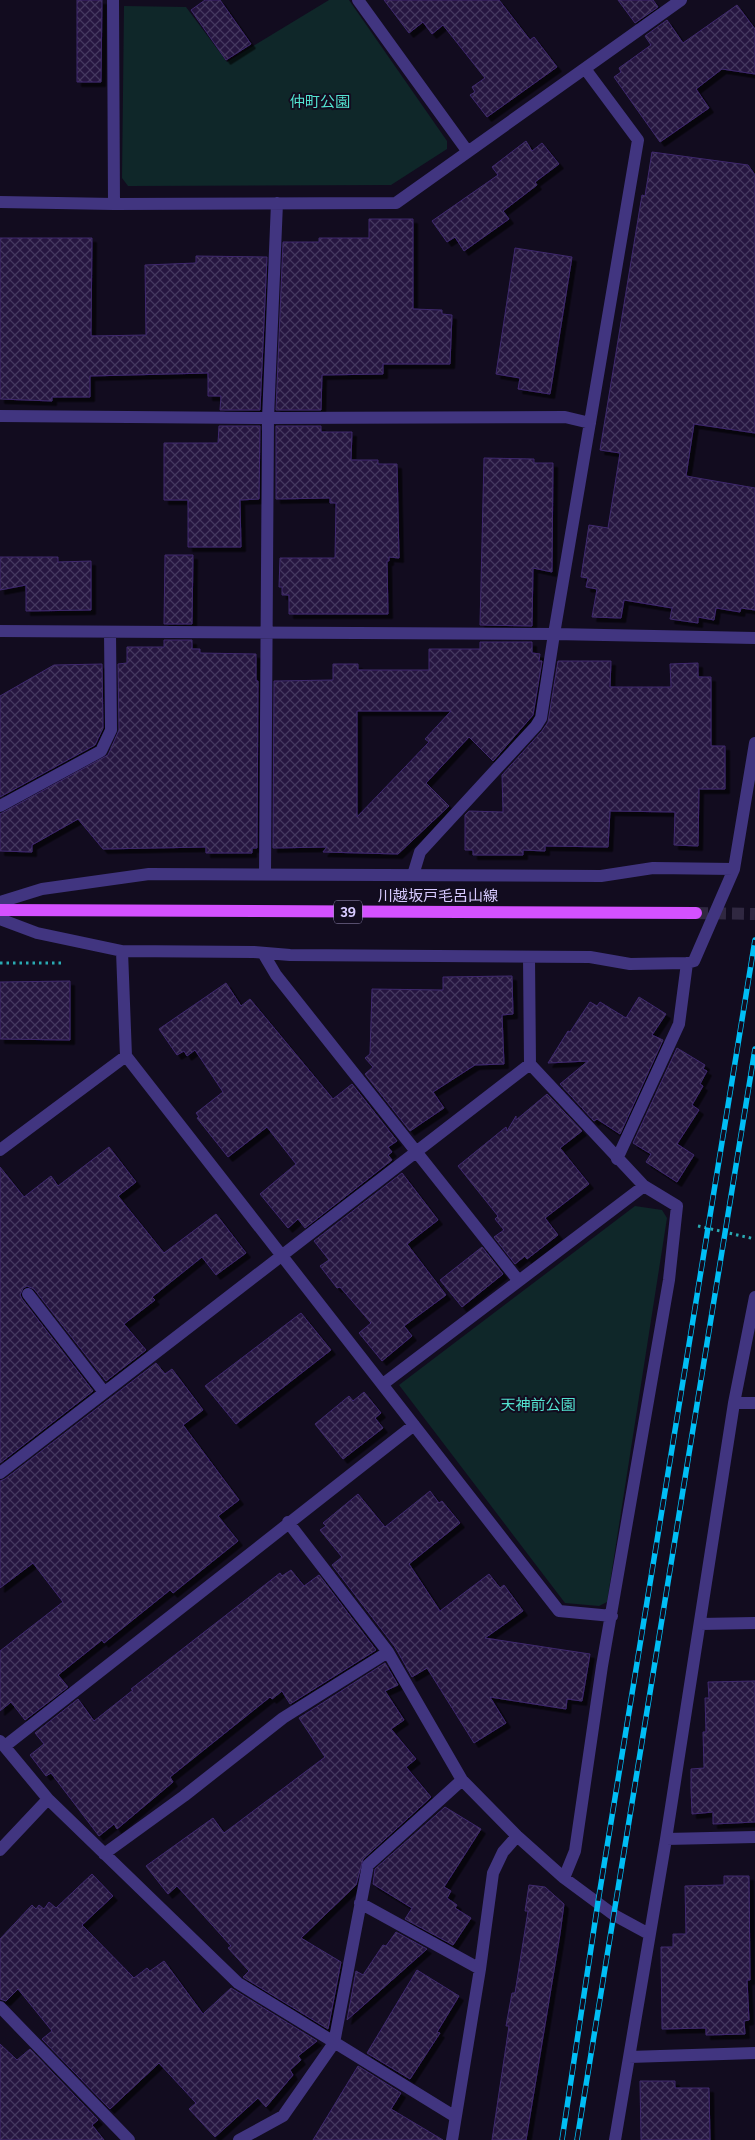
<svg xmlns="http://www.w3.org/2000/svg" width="755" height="2140" font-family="Figtree,'Noto Sans JP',sans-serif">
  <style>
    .park { fill: #0f2729 }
    .building { fill: url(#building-cross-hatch); stroke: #3f296d; fill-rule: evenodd; filter: url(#shadow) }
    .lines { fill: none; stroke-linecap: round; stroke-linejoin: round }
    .major-tunnel { stroke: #302841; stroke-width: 12; stroke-dasharray: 12 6; stroke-linecap: butt }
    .path { stroke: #2aabb3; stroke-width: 3; stroke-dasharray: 2.5 4; stroke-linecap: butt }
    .minor { stroke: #413580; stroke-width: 12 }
    .major { stroke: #d451ff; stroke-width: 12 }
    .rail-casing { stroke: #00bef5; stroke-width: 5.5 }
    .rail { stroke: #120c1f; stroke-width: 4; stroke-dasharray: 11; stroke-linecap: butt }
    .labels { text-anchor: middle; stroke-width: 4; stroke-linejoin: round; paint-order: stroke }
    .shield { fill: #120c1f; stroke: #9c91bc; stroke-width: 1 }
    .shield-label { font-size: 14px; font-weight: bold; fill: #d7caff }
    .park-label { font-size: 15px; fill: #53e2d0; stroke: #120c1f }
    .street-label { font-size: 15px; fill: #d7caff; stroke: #120c1f }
  </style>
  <defs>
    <pattern id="building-cross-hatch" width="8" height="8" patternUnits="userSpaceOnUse" patternTransform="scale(1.25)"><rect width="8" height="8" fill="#251741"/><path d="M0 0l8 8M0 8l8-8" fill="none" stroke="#44375e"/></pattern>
    <filter id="shadow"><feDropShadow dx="4.5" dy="4.5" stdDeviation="0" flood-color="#0009"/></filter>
  </defs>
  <rect width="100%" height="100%" fill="#120c1f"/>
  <path class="park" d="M 329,0 L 349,0 L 447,141 L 447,149 L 391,185 L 128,186 L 122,178 L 124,6 L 186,7 L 227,62 Z
    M 635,1206 L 662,1210 L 667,1218 L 607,1602 L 599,1606 L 565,1603 L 399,1385 Z"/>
  <path class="building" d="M 77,0 L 102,0 L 101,82 L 77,82 Z
    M 205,0 L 220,0 L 251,44 L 226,60 L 191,10 Z
    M 384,0 L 499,0 L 530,40 L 534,37 L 557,67 L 487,117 L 470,95 L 475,92 L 472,87 L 485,78 L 443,25 L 432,34 L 423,22 L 409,33 Z
    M 618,0 L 653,0 L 658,7 L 635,23 Z
    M 737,5 L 755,29 L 755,74 L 722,69 L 696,89 L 709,108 L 660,142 L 614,77 L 621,72 L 619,68 L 651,45 L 645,36 L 667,20 L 683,43 Z
    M 526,141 L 532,151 L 542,143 L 559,164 L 535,182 L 537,185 L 503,211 L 509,219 L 464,251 L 455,237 L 447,242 L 432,221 L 498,175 L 492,167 Z
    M 652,152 L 748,165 L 755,175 L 755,433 L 694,424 L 686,476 L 755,488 L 755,610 L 741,608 L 740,612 L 716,608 L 714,620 L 698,617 L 698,623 L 670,619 L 672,608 L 624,600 L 621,618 L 592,617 L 597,589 L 586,587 L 588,578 L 581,577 L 589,525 L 608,528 L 620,453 L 600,450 L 642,195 L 645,196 Z
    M 369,219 L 413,219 L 413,309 L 442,310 L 442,314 L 452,315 L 450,364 L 383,364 L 383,374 L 322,375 L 321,410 L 276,410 L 283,242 L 319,242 L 319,238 L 369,238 Z
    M 0,238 L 92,238 L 91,336 L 146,335 L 145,265 L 196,263 L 196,256 L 267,257 L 260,410 L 220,410 L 221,396 L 208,396 L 208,373 L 90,376 L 90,397 L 52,397 L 52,401 L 0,399 Z
    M 515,248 L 572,257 L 550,394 L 518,389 L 520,378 L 496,374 Z
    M 219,426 L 260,426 L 259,499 L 240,500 L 241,547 L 188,547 L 188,500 L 164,500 L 164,443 L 218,443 Z
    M 276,426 L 321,426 L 321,432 L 352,432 L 351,460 L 378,460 L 378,464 L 397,464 L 399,558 L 389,557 L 389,561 L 387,561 L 388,614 L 289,614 L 289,595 L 282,595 L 282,587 L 279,587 L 280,558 L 335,558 L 336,503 L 330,503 L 330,498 L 276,499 Z
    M 484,458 L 534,459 L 534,463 L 553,463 L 552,572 L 533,568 L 532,626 L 480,625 Z
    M 165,555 L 193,555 L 192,624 L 164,624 Z
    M 0,557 L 58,557 L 58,562 L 91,561 L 91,610 L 26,611 L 26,585 L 0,590 Z
    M 164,640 L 192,640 L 192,649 L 200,649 L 200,653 L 256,654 L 256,681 L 258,681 L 257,848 L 252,848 L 252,853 L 206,853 L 206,847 L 103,849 L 78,819 L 32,845 L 32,852 L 0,851 L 0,814 L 108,755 L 119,730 L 118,664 L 127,663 L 127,647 L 164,647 Z
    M 480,642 L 532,642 L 532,653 L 540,654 L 539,661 L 542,661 L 533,715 L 493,761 L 469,737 L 426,783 L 449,806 L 398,854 L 323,852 L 327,847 L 273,848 L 274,681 L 333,680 L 333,664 L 358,664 L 358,670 L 429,670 L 429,649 L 480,649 ZM 357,711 L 451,711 L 425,739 L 429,742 L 357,817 Z
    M 558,661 L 611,661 L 610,687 L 671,687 L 670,664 L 698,663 L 698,677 L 711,677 L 711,746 L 725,746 L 725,789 L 699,789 L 698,846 L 674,845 L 675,812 L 610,811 L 608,847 L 545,846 L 545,851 L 523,850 L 523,855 L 473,855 L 473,850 L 465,850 L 465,815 L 469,811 L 503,812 L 502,775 L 542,731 L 548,722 Z
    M 102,664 L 103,728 L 95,745 L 0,797 L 0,696 L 54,665 Z
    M 512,976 L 513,1014 L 502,1015 L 504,1064 L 475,1065 L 433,1092 L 444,1108 L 410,1131 L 365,1074 L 373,1067 L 365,1058 L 370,1054 L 372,989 L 443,990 L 443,977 Z
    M 70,981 L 70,1040 L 0,1039 L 0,982 Z
    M 226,983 L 241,1006 L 250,999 L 333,1099 L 352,1084 L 397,1141 L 388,1147 L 392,1152 L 388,1155 L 392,1160 L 305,1228 L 298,1219 L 288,1228 L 260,1194 L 296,1164 L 267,1127 L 228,1157 L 197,1118 L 199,1117 L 196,1113 L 223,1092 L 195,1050 L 187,1056 L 184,1051 L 177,1055 L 159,1029 Z
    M 639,997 L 666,1014 L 652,1035 L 663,1040 L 620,1134 L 597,1119 L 594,1121 L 560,1084 L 588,1061 L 548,1063 L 568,1031 L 570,1032 L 590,1002 L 597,1006 L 600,1002 L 626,1018 Z
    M 677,1048 L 705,1065 L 703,1069 L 707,1071 L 700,1084 L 703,1086 L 692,1105 L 699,1110 L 677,1144 L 694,1155 L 677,1182 L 646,1162 L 651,1154 L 633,1143 Z
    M 547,1094 L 582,1131 L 560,1148 L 589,1184 L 545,1218 L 558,1235 L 527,1259 L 525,1256 L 515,1264 L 494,1237 L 504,1230 L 495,1219 L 498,1216 L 458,1166 L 506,1127 L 507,1131 L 516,1116 L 516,1120 Z
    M 109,1147 L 136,1182 L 118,1196 L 164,1253 L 216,1214 L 246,1253 L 216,1275 L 202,1257 L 152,1297 L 155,1300 L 124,1324 L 146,1350 L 106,1381 L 34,1289 L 27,1286 L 23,1288 L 20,1295 L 22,1299 L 93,1391 L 0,1463 L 0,1167 L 24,1197 L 51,1176 L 58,1186 Z
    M 402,1173 L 438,1220 L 407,1244 L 446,1295 L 404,1326 L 412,1336 L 382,1361 L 359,1333 L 371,1323 L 340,1287 L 337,1288 L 320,1266 L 329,1260 L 314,1241 Z
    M 482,1247 L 503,1274 L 462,1307 L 440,1280 Z
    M 301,1313 L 331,1350 L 236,1424 L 205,1386 Z
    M 156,1363 L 165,1374 L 172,1369 L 203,1410 L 183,1425 L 239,1500 L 218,1516 L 238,1541 L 173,1593 L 170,1590 L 104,1643 L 102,1640 L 58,1675 L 68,1687 L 25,1720 L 11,1702 L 0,1711 L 0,1651 L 63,1602 L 33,1563 L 0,1588 L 0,1481 L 5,1479 Z
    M 364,1392 L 381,1413 L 375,1418 L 383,1428 L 343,1459 L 315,1424 L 349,1396 L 353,1401 Z
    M 430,1491 L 439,1503 L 442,1501 L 460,1523 L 409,1564 L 440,1611 L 489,1574 L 500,1588 L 504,1585 L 523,1611 L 485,1638 L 590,1654 L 582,1701 L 567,1699 L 566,1709 L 490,1697 L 506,1723 L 474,1743 L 427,1668 L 412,1677 L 395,1647 L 332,1565 L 342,1557 L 320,1530 L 326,1526 L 323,1523 L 358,1494 L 385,1527 Z
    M 291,1570 L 304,1586 L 319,1575 L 376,1650 L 290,1704 L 282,1691 L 272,1699 L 270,1697 L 170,1777 L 173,1782 L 117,1829 L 114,1824 L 99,1836 L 51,1773 L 46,1776 L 30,1755 L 44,1744 L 35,1733 L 78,1699 L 94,1721 L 133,1690 L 131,1689 L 248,1598 L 280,1573 L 282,1576 Z
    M 385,1663 L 398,1685 L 385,1691 L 404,1720 L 391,1729 L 416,1759 L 406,1767 L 431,1797 L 363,1859 L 356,1885 L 301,1938 L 341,1962 L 328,2029 L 243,1977 L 249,1971 L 228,1948 L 231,1946 L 177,1886 L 168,1894 L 146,1866 L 213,1818 L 224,1833 L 325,1757 L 299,1718 Z
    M 755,1681 L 755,1822 L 713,1824 L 713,1812 L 692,1814 L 691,1789 L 691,1769 L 704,1768 L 703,1732 L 706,1732 L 705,1698 L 709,1698 L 708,1682 Z
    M 445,1807 L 481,1829 L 444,1887 L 451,1891 L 447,1898 L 457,1905 L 455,1908 L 471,1918 L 453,1945 L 405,1919 L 412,1908 L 373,1884 L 375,1869 Z
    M 92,1874 L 113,1896 L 82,1925 L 134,1978 L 147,1968 L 150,1971 L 164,1961 L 203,2014 L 231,1988 L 317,2041 L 298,2056 L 301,2060 L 290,2070 L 293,2075 L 266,2107 L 258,2098 L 215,2137 L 189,2109 L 196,2103 L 159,2063 L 110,2109 L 42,2039 L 52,2031 L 18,1989 L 6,2001 L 0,1999 L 0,1939 L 32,1905 L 36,1909 L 39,1905 L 44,1909 L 49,1902 L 56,1908 Z
    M 724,1876 L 749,1876 L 750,1980 L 747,1980 L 749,2020 L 744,2021 L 745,2034 L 706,2035 L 706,2028 L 662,2029 L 661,1947 L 673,1947 L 673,1934 L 686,1934 L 685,1886 L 724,1885 Z
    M 529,1885 L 545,1887 L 564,1904 L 560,1934 L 526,2140 L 492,2140 L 509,2026 L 506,2026 L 512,1993 L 515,1993 L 528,1911 L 525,1911 Z
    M 396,1932 L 427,1949 L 347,2020 L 356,1971 L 363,1975 L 383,1945 L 386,1946 Z
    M 417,1970 L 459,1996 L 437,2032 L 440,2033 L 410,2079 L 367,2053 Z
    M 0,2044 L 17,2060 L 30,2049 L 98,2120 L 92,2125 L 104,2140 L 0,2140 Z
    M 358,2066 L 401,2093 L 391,2109 L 443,2140 L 313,2140 Z
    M 640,2081 L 675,2081 L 675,2088 L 709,2088 L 710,2140 L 641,2140 Z"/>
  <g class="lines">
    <path class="major-tunnel" d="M 696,913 L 755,914"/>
    <path class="path" d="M 0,963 L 62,963
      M 698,1226 L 755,1239"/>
    <path class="minor" d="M 113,0 L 114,204
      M 358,0 L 468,152
      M 0,202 L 114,204 L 396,203 L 681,0
      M 0,416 L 268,418 L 565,417 L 590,423
      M 0,631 L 554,634 L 755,638
      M 0,806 L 101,751 L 111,730 L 110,633
      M 265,874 L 268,418 L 277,203
      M 413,875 L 420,852 L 536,726 L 541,718 L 554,634 L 638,140 L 586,70
      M 0,902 L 42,889 L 149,874 L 601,876 L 653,868 L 734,869
      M 0,919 L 37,933 L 122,951 L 254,952 L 290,955 L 590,957 L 630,964 L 687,963 L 694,961 L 734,869 L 755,743
      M 122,951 L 126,1056 L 559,1611 L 612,1616
      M 263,953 L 276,975 L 518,1280
      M 529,957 L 530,1064 L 644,1186 L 677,1206 L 669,1280 L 602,1666 L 575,1851 L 564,1878
      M 0,1150 L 126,1056
      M 617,1159 L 679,1024 L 687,963
      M 28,1294 L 104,1392
      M 383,1384 L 644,1186
      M 734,1403 L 755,1403
      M 0,1473 L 530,1064
      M 288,1522 L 388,1652 L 462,1780 L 517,1836 L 564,1878 L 614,1915 L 649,1934
      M 700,1624 L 755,1623
      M 0,1741 L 48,1799 L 238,1983 L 454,2116
      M 5,1746 L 414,1425
      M 666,1839 L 755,1837
      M 0,1850 L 48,1799
      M 104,1854 L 184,1796 L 283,1718 L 388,1652
      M 360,1903 L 480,1969
      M 0,2007 L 129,2140
      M 629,2057 L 755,2053
      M 239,2140 L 283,2116 L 334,2043 L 368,1865 L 462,1780
      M 452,2140 L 480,1969 L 493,1873 L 503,1852 L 517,1836
      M 615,2140 L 666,1839 L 734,1403 L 755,1297"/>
    <path class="major" d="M 0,910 L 696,913"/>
    <defs>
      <path id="rail" d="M 562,2140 L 598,1902 L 755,940
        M 577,2140 L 755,1049"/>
    </defs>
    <use href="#rail" class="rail-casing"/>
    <use href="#rail" class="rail"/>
  </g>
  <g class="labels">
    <rect class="shield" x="334" y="900.5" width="28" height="23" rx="4"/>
    <g class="shield-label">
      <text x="348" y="917">39</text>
    </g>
    <g class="park-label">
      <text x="320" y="107">仲町公園</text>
      <text x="538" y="1410">天神前公園</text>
    </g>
    <g class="street-label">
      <text x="438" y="901">川越坂戸毛呂山線</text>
    </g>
  </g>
</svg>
